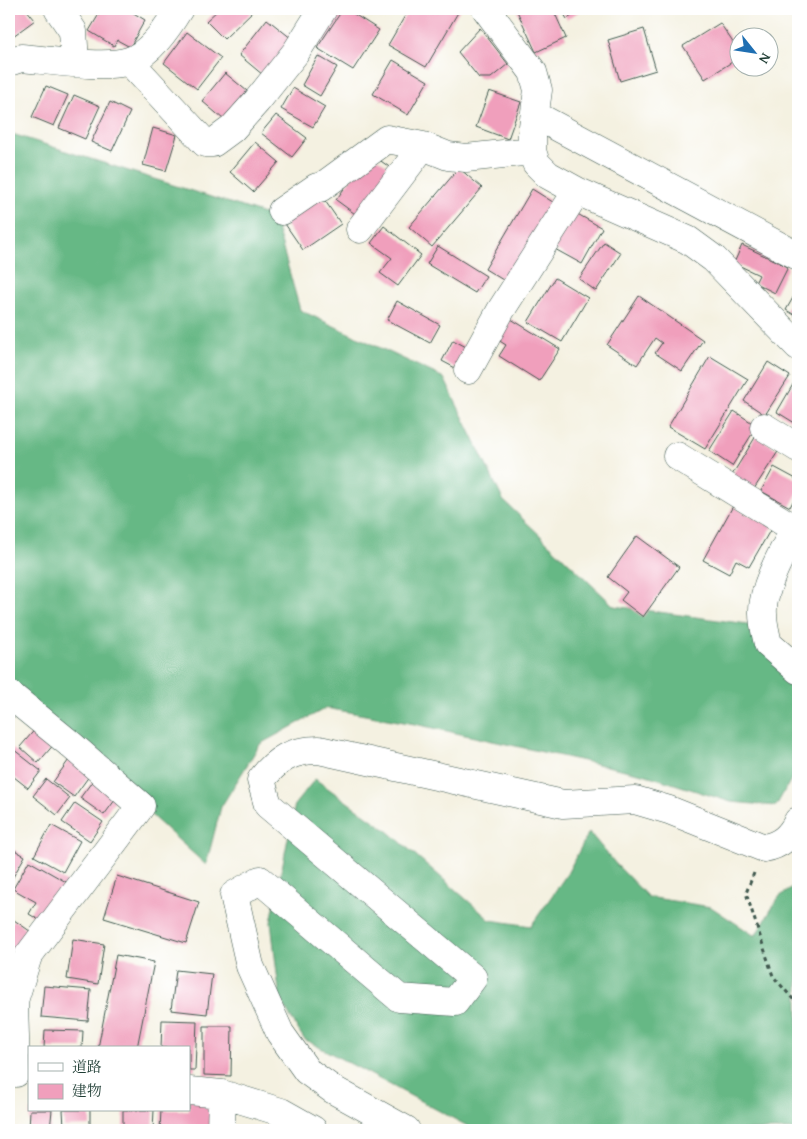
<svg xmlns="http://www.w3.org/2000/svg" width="807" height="1139" font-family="'Gentium Book Plus','Noto Serif JP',serif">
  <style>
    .forest { fill: #66b885; stroke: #427a5c }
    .building { fill: #f09fbc }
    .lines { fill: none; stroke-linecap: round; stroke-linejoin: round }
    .street-casing { stroke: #3f584e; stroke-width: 29 }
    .path { stroke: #3f584e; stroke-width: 3; stroke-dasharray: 4 4; stroke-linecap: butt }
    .street { stroke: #fff; stroke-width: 28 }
  </style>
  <rect width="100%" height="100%" fill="#fff"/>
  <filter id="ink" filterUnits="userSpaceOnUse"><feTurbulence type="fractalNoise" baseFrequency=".02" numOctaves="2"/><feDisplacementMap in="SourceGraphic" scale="10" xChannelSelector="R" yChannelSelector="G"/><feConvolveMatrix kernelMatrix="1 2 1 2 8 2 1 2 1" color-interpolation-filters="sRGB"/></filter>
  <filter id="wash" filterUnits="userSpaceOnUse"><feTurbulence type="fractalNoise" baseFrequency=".0096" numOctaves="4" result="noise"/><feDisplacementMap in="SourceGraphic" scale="20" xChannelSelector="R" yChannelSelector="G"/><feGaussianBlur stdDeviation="1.12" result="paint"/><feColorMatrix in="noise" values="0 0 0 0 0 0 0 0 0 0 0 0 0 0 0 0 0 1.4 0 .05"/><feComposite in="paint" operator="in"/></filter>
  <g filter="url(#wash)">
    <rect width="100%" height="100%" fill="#f4f1e1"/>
    <path class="forest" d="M 9,133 L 274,217 L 300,310 L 444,378 L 503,500 L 614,606 L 755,625 L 798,693 L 798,767 L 776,806 L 731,802 L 643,774 L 415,724 L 326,708 L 260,744 L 221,807 L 206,865 L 86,756 L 9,694 Z
      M 315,779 L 388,831 L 490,920 L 531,926 L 567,874 L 589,832 L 615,863 L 648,897 L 711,907 L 755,936 L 779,897 L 798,884 L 798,1130 L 475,1130 L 304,1039 L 280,1000 L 271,922 L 295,804 Z"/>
    <g id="blocks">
      <path class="building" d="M 9,9 L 26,9 L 35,20 L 9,39 Z
        M 102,9 L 127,9 L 145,20 L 130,47 L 117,40 L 114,46 L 89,31 Z
        M 219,9 L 255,9 L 224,39 L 206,21 Z
        M 343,9 L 346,9 L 379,30 L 353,70 L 317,48 Z
        M 409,9 L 460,9 L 426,67 L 388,45 Z
        M 522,9 L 553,9 L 566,38 L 536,52 L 517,11 Z
        M 561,9 L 583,9 L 567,19 Z
        M 267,19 L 292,39 L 263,75 L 239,55 Z
        M 720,23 L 740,53 L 740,57 L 705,79 L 683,46 Z
        M 480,28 L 508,64 L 491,78 L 479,78 L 458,52 Z
        M 644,29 L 656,70 L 620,81 L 608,40 Z
        M 187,32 L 221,58 L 197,89 L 164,63 Z
        M 318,56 L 337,67 L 320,96 L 302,85 Z
        M 393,60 L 428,81 L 408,115 L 373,94 Z
        M 225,73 L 247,91 L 223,119 L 202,101 Z
        M 46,86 L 68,95 L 54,126 L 32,117 Z
        M 293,88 L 325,107 L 313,127 L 281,109 Z
        M 489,91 L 521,102 L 508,139 L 476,127 Z
        M 74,95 L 100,106 L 85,139 L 59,128 Z
        M 110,102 L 130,112 L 112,151 L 91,142 Z
        M 276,115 L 307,138 L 292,157 L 261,133 Z
        M 153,128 L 177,135 L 166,171 L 143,165 Z
        M 255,142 L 279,162 L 253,192 L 230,172 Z
        M 365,159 L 378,159 L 395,171 L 362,219 L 336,200 Z
        M 459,168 L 482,188 L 432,247 L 409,227 Z
        M 532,189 L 556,204 L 508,283 L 485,269 Z
        M 321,195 L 341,224 L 303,250 L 283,221 Z
        M 574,212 L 602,228 L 582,264 L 553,248 Z
        M 384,226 L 421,255 L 398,286 L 380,273 L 392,258 L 371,243 Z
        M 604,242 L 621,253 L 596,291 L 579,279 Z
        M 742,245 L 788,267 L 775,293 L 755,283 L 759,275 L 734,263 Z
        M 438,246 L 486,276 L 475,293 L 427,264 Z
        M 555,278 L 588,298 L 562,342 L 528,322 Z
        M 798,289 L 798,317 L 786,310 Z
        M 639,296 L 703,340 L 682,371 L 655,353 L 662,343 L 655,338 L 637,365 L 607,345 Z
        M 397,301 L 440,325 L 430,343 L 387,320 Z
        M 511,319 L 560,349 L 539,381 L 499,356 L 506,345 L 498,340 Z
        M 453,340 L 470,349 L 459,370 L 442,361 Z
        M 710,356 L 748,379 L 705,449 L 668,427 Z
        M 768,362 L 790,376 L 765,415 L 744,401 Z
        M 795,381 L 798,383 L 798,425 L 777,412 Z
        M 734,411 L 757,426 L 732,466 L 709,451 Z
        M 756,436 L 779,450 L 754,489 L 732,475 Z
        M 774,467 L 798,480 L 798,492 L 790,507 L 761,491 Z
        M 733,506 L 772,527 L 749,567 L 736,560 L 729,574 L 703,560 Z
        M 637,536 L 679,567 L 643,617 L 621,600 L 627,592 L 608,577 Z
        M 37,727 L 55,743 L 38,763 L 20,747 Z
        M 13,749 L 41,771 L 28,788 L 9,773 L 9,756 Z
        M 71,757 L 92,772 L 74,797 L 53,782 Z
        M 46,779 L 70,798 L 57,815 L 33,796 Z
        M 94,779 L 118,796 L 104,815 L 80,798 Z
        M 75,803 L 103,822 L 90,841 L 62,822 Z
        M 51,825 L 80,841 L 63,872 L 34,856 Z
        M 9,847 L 25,856 L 9,884 Z
        M 29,861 L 68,883 L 44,923 L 29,914 L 36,902 L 13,889 Z
        M 117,876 L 199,902 L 186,943 L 104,918 Z
        M 14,920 L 37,936 L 16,965 L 9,960 L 9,927 Z
        M 73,939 L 104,944 L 98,984 L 67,979 Z
        M 116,955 L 154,962 L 137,1048 L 98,1048 Z
        M 176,970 L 212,974 L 207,1014 L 171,1010 Z
        M 44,986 L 91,990 L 88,1021 L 41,1017 Z
        M 162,1020 L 197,1021 L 195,1070 L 189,1070 L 189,1048 L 161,1048 Z
        M 204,1026 L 232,1026 L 231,1076 L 204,1075 Z
        M 45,1030 L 83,1031 L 82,1048 L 44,1048 Z
        M 189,1095 L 216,1097 L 214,1130 L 160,1130 L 161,1110 L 189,1110 Z
        M 30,1110 L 52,1110 L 50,1130 L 29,1130 Z
        M 63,1110 L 90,1110 L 90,1126 L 64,1127 Z
        M 123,1110 L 154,1110 L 153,1130 L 123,1130 Z"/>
    </g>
  </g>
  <g filter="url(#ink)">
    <use href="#blocks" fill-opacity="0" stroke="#3f584e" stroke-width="1"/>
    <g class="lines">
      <defs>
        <path id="street" d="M 58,9 L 73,31 L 75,62
          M 486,9 L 533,72 L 538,90 L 532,134 L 532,151 L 536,163 L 548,175 L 577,191 L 688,240 L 714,259 L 798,346
          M 129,61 L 205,143 L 213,143 L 232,129 L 257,101 L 296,52 L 323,9
          M 9,62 L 21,58 C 47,60 107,69 129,61 C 150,54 168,27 179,9
          M 535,115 L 798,256
          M 282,211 L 317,187 L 320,188 L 387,139 L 423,146
          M 360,229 L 423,146 L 448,156 L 466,158 L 532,151
          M 468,370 L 501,310 L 577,191
          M 764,427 L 798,448
          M 677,456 L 795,529
          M 798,523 C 786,546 761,588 763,614 C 763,624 766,634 768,644 L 798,670
          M 9,694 L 69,743 L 141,806 L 28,956 L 14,1001 L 16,1073
          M 189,1091 L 222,1094 L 281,1112 L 313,1130
          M 221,1130 L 222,1094
          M 406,1130 L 332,1089 L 307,1071 L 280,1033 L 250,966 L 234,895 L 260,880 L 399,998 L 455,1002 L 473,978 L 268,805 L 261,780 C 277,759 292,750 319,750 L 563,804 L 635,800 L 669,810 L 764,848 C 781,845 791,836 798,821"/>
      </defs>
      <use href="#street" class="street-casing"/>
      <path class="path" d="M 754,873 L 746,893 L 773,976 L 798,1005"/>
      <use href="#street" class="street"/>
    </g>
  </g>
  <rect width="807" height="1139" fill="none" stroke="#fff" stroke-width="30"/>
  <rect x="28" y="1046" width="162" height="65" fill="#ffffff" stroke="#a5b1ae"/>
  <rect x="38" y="1063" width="25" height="8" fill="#ffffff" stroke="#a5b1ae"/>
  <text x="72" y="1072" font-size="15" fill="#1f3d34">道路</text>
  <rect x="38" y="1084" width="25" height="15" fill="#f09fbc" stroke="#a5b1ae"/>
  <text x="72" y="1096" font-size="15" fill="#1f3d34">建物</text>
  <g transform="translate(754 52) rotate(120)"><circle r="24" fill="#ffffff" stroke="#a5b1ae"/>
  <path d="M0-4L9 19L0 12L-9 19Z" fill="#1f6fb2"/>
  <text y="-8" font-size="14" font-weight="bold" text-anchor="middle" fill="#1f3d34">N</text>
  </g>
</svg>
